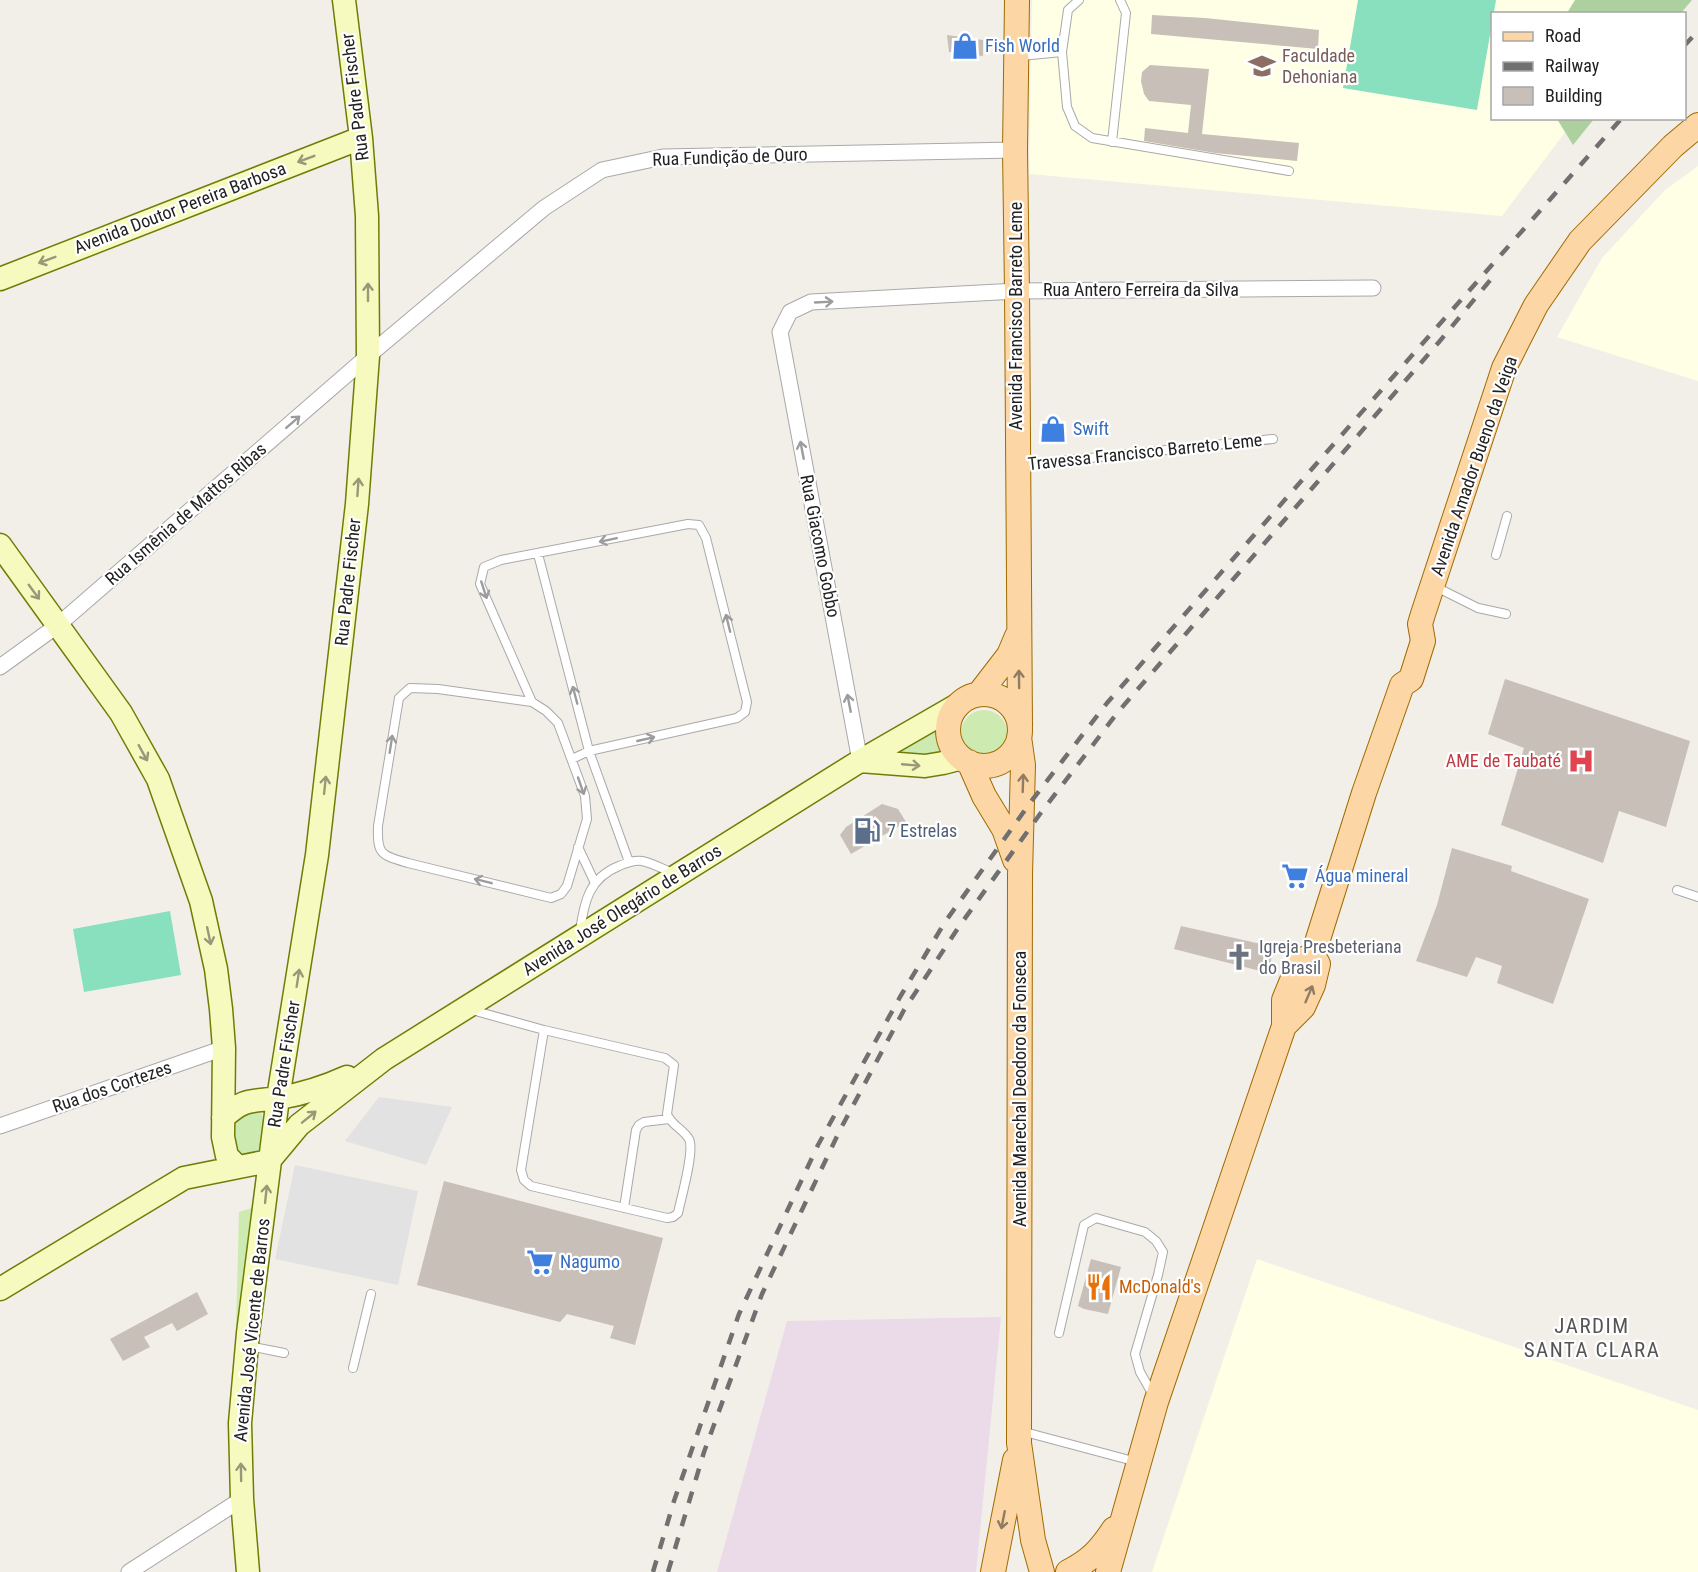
<svg xmlns="http://www.w3.org/2000/svg" width="1698" height="1572" font-family="'Roboto Condensed',sans-serif">
  <style>
    .industrial { fill: #ebdbe8 }
    .education { fill: #ffffe5 }
    .grass { fill: #cdebb0 }
    .forest { fill: #add19e }
    .pitch { fill: #88e0be }
    .parking { fill: #e2e2e2 }
    .building { fill: #c7bfb8 }
    .lines { fill: none; stroke-linecap: round; stroke-linejoin: round }
    .lane-casing { stroke: #a9a9a9; stroke-width: 10 }
    .street-casing { stroke: #a9a9a9; stroke-width: 17 }
    .secondary-casing { stroke: #707d05; stroke-width: 25 }
    .primary-casing { stroke: #a06b00; stroke-width: 26 }
    .lane { stroke: #fff; stroke-width: 8 }
    .street { stroke: #fff; stroke-width: 15 }
    .secondary { stroke: #f7fabf; stroke-width: 22 }
    .primary { stroke: #fcd6a4; stroke-width: 24 }
    .rail { stroke: #707070; stroke-width: 4.5; stroke-dasharray: 12 12; stroke-linecap: butt }
    .oneway { stroke: #979978 }
    .oneway2 { stroke: #9c9c9c }
    .oneway3 { stroke: #8f7c63 }
    .labels { text-anchor: middle; stroke-width: 4.5; stroke-linejoin: round; paint-order: stroke }
    .shop-label { font-size: 18px; fill: #366cbe; stroke: #fff; text-anchor: start }
    .education-label { font-size: 18px; fill: #785e54; stroke: #fff; text-anchor: start }
    .street-label { font-size: 18px; fill: #222; stroke: #fff }
    .health-label { font-size: 18px; fill: #be3a42; stroke: #fff; text-anchor: end }
    .service-label { font-size: 18px; fill: #4e5e75; stroke: #fff; text-anchor: start }
    .worship-label { font-size: 18px; fill: #5b616d; stroke: #fff; text-anchor: start }
    .food-label { font-size: 18px; fill: #c56008; stroke: #fff; text-anchor: start }
    .quarter-label { font-size: 21px; letter-spacing: 1.5px; fill: #555; stroke: #fff }
  </style>
  <rect width="100%" height="100%" fill="#f2efe9"/>
  <path class="industrial" d="M 1001,1317 L 976,1572 L 717,1572 L 787,1321 Z"/>
  <path class="education" d="M 1032,0 L 1664,0 L 1654,13 L 1492,14 L 1492,118 L 1575,119 L 1502,216 L 1029,174 Z
    M 1698,166 L 1698,381 L 1557,337 L 1602,258 L 1665,190 Z
    M 1257,1259 L 1698,1410 L 1698,1572 L 1152,1572 Z"/>
  <path class="grass" d="M961 733a23 23 0 1 1 46 0a23 23 0 1 1-46 0Z
    M 943,721 L 943,741 L 947,759 L 892,756 Z
    M 256,1110 C 270,1116 264,1137 263,1150 C 232,1161 229,1144 237,1118 Z
    M 255,1207 L 241,1333 L 236,1325 L 239,1212 Z"/>
  <path class="forest" d="M 1575,0 L 1692,0 L 1681,13 L 1567,13 Z
    M 1557,119 L 1594,119 L 1573,145 Z"/>
  <path class="pitch" d="M 1358,0 L 1496,0 L 1477,110 L 1343,88 Z
    M 170,911 L 181,975 L 84,992 L 73,929 Z"/>
  <path class="parking" d="M 379,1097 L 452,1107 L 426,1165 L 345,1141 Z
    M 295,1165 L 418,1191 L 398,1285 L 275,1259 Z"/>
  <path class="building" d="M 1152,15 L 1205,18 L 1319,30 L 1318,49 L 1151,34 Z
    M 947,35 L 983,40 L 983,56 L 949,52 Z
    M 1150,65 L 1209,69 L 1202,134 L 1299,143 L 1297,161 L 1215,153 L 1144,141 L 1145,128 L 1188,133 L 1191,105 L 1149,101 L 1144,94 L 1141,81 L 1142,72 Z
    M 1505,679 L 1690,741 L 1666,827 L 1619,811 L 1603,863 L 1501,825 L 1524,748 L 1488,734 Z
    M 882,804 L 898,809 L 906,822 L 851,854 L 840,835 L 846,827 Z
    M 1452,848 L 1512,866 L 1511,871 L 1589,899 L 1553,1004 L 1497,983 L 1502,966 L 1476,957 L 1467,977 L 1416,961 L 1437,905 Z
    M 1181,926 L 1274,947 L 1268,973 L 1174,949 Z
    M 444,1181 L 663,1238 L 635,1345 L 610,1338 L 614,1326 L 567,1314 L 560,1322 L 417,1285 Z
    M 1091,1259 L 1121,1267 L 1108,1314 L 1084,1309 L 1078,1306 Z
    M 197,1292 L 208,1314 L 177,1331 L 172,1323 L 144,1337 L 150,1347 L 123,1361 L 110,1339 Z"/>
  <g class="lines">
    <defs>
      <path id="lane" d="M 1062,52 L 1068,10 L 1079,0
        M 1021,56 L 1062,52 L 1067,107 L 1075,126 L 1092,138 L 1289,171
        M 1112,142 L 1126,13 L 1120,0
        M 1022,465 L 1273,439
        M 538,554 L 589,751 L 629,862
        M 1496,555 L 1507,516
        M 1436,587 L 1478,608 L 1506,614
        M 532,702 L 438,689 L 410,688 L 399,698 L 378,826 C 377,855 381,855 408,863 L 551,898 L 561,894 L 567,886 L 587,819 L 585,796 L 558,723 L 546,711 L 532,702 L 480,584 L 484,567 L 501,560 L 688,524 L 699,525 L 706,538 L 747,702 L 745,712 L 737,718 L 589,751 L 572,759
        M 578,847 L 595,883
        M 1677,890 L 1698,897
        M 580,931 C 584,902 589,878 619,866 C 626,863 634,860 642,861 C 652,863 663,869 673,873
        M 472,1010 L 544,1030 L 665,1058 L 674,1065 L 667,1114 C 671,1125 683,1129 689,1139 C 695,1151 681,1198 678,1213 L 673,1217 L 667,1218 L 531,1186 L 524,1180 L 521,1170 L 544,1030
        M 624,1208 L 636,1130 L 639,1125 L 644,1122 L 669,1119
        M 1059,1333 L 1084,1225 L 1096,1218 L 1145,1232 L 1156,1241 L 1163,1252 L 1158,1275 L 1135,1354 L 1140,1372 L 1153,1395
        M 249,1346 L 284,1353
        M 353,1368 L 371,1294
        M 1021,1431 L 1137,1462"/>
      <path id="street" d="M 0,667 L 58,625 L 368,356 L 544,208 L 602,170 L 663,157 L 1015,150
        M 860,761 L 780,332 L 790,312 L 811,302 L 1017,291 L 1373,288
        M 0,1126 L 224,1048
        M 129,1572 L 242,1499"/>
      <path id="secondary" d="M 0,279 L 361,138
        M 0,545 L 121,713 L 158,779 L 201,901 L 216,969 L 221,1009 L 224,1048 L 223,1137 L 227,1156 L 238,1167
        M 860,761 L 925,766 L 943,763 L 962,758
        M 223,1118 C 245,1097 252,1102 279,1098 C 303,1094 325,1087 347,1077
        M 0,1289 L 184,1178 L 269,1161 L 299,1125 L 384,1059 L 860,761 L 959,704
        M 248,1572 L 242,1499 L 240,1423 L 248,1333 L 278,1098 L 317,855 L 357,504 L 368,356 L 367,216 L 361,138 L 344,0"/>
      <path id="primary" d="M 1017,0 L 1015,150 L 1017,291 L 1020,726
        M 979,694 L 1009,655 L 1017,636
        M948 730a36 36 0 1 1 72 0a36 36 0 1 1-72 0Z
        M 1019,737 L 1023,765 L 1020,874 L 1019,1443 L 1033,1540 L 1042,1572
        M 969,762 L 984,796 L 1004,829 L 1015,860
        M 1313,955 L 1364,793 L 1402,685 L 1411,679 L 1423,641 L 1420,624 L 1423,614 L 1504,368 L 1536,305 L 1580,241 L 1673,146 L 1698,125
        M 1284,1026 L 1303,1007 L 1313,985 L 1318,964 L 1313,955
        M 993,1572 L 1015,1460
        M 1068,1572 C 1091,1560 1100,1550 1114,1529
        M 1108,1572 L 1156,1402 L 1284,1026 L 1284,1000 L 1300,961 L 1313,955"/>
    </defs>
    <use href="#lane" class="lane-casing"/>
    <use href="#street" class="street-casing"/>
    <use href="#secondary" class="secondary-casing"/>
    <use href="#primary" class="primary-casing"/>
    <use href="#lane" class="lane"/>
    <use href="#street" class="street"/>
    <use href="#secondary" class="secondary"/>
    <use href="#primary" class="primary"/>
    <path class="rail" d="M 1684,46 L 1698,31
      M 653,1572 L 674,1501 L 739,1314 L 818,1145 L 900,997 L 945,922 L 1030,803 L 1107,703 L 1353,422 L 1622,118
      M 668,1572 L 704,1452 L 762,1294 L 840,1130 L 904,1010 L 958,928 L 1040,814 L 1118,712 L 1439,342 L 1497,272"/>
  </g>
  <defs><path id="oneway-shaft" d="M-6 0H5M1.5-3L5.5 0L1.5 3" fill="none" stroke-width="1.6" stroke-linecap="round" stroke-linejoin="round" transform="scale(1.5)"/></defs>
  <g class="oneway">
    <use href="#oneway-shaft" transform="translate(306 159) rotate(159)"/>
    <use href="#oneway-shaft" transform="translate(47 260) rotate(159)"/>
    <use href="#oneway-shaft" transform="translate(368 292) rotate(-90)"/>
    <use href="#oneway-shaft" transform="translate(358 487) rotate(-86)"/>
    <use href="#oneway-shaft" transform="translate(34 592) rotate(54)"/>
    <use href="#oneway-shaft" transform="translate(143 753) rotate(61)"/>
    <use href="#oneway-shaft" transform="translate(911 765) rotate(5)"/>
    <use href="#oneway-shaft" transform="translate(325 785) rotate(-84)"/>
    <use href="#oneway-shaft" transform="translate(209 936) rotate(78)"/>
    <use href="#oneway-shaft" transform="translate(298 978) rotate(-81)"/>
    <use href="#oneway-shaft" transform="translate(309 1117) rotate(-39)"/>
    <use href="#oneway-shaft" transform="translate(266 1194) rotate(-84)"/>
    <use href="#oneway-shaft" transform="translate(241 1472) rotate(-91)"/>
  </g>
  <g class="oneway2">
    <use href="#oneway-shaft" transform="translate(824 302) rotate(-3)"/>
    <use href="#oneway-shaft" transform="translate(293 422) rotate(-41)"/>
    <use href="#oneway-shaft" transform="translate(802 450) rotate(-101)"/>
    <use href="#oneway-shaft" transform="translate(608 540) rotate(168)"/>
    <use href="#oneway-shaft" transform="translate(484 590) rotate(72)"/>
    <use href="#oneway-shaft" transform="translate(728 623) rotate(-104)"/>
    <use href="#oneway-shaft" transform="translate(575 695) rotate(-105)"/>
    <use href="#oneway-shaft" transform="translate(849 703) rotate(-101)"/>
    <use href="#oneway-shaft" transform="translate(646 739) rotate(-13)"/>
    <use href="#oneway-shaft" transform="translate(391 744) rotate(-81)"/>
    <use href="#oneway-shaft" transform="translate(581 786) rotate(71)"/>
    <use href="#oneway-shaft" transform="translate(483 881) rotate(-166)"/>
  </g>
  <g class="oneway3">
    <use href="#oneway-shaft" transform="translate(1019 679) rotate(-91)"/>
    <use href="#oneway-shaft" transform="translate(1023 783) rotate(-88)"/>
    <use href="#oneway-shaft" transform="translate(1309 994) rotate(-67)"/>
    <use href="#oneway-shaft" transform="translate(1003 1520) rotate(101)"/>
  </g>
  <defs>
    <symbol id="shop-bare" viewBox="-9 -9 18 18"><path d="M-5-2.5h2.3a2.7 3.5 0 0 1 5.4 0H5L5.5 6h-11ZM-1.5-2.5h3a1.5 2.3 0 0 0-3 0Z" fill="#3f7fe0" stroke="#fff" stroke-width="2.5" paint-order="stroke"/></symbol>
    <symbol id="university-bare" viewBox="-9 -9 18 18"><path d="M0-5L7-2L0 1L-7-2ZM-4 1L0 2.5L4 1V4Q0 6-4 4Z" fill="#8d6e63" stroke="#fff" stroke-width="2.5" paint-order="stroke"/></symbol>
    <symbol id="hospital-bare" viewBox="-9 -9 18 18"><path d="M-5-5h3v3.5h4V-5h3V5h-3V1.5h-4V5h-3Z" fill="#e0444e" stroke="#fff" stroke-width="2.5" paint-order="stroke"/></symbol>
    <symbol id="fuel-bare" viewBox="-9 -9 18 18"><path d="M-5.5-6h7V0h2V4h1.3V-2.5L3-4.5l.8-.8L6-3V5H2.5V1h-1V6h-7ZM-4.2-4.7v3.2H.2V-4.7Z" fill="#5c6f8a" stroke="#fff" stroke-width="2.5" paint-order="stroke"/></symbol>
    <symbol id="supermarket-bare" viewBox="-9 -9 18 18"><path d="M-6-5.5h2.5l.6 2H6L4.5 2H-2.5L-4.4-4H-6ZM-1.5 3.2a1.3 1.3 0 1 0 .1 0ZM3 3.2a1.3 1.3 0 1 0 .1 0Z" fill="#3f7fe0" stroke="#fff" stroke-width="2.5" paint-order="stroke"/></symbol>
    <symbol id="church-bare" viewBox="-9 -9 18 18"><path d="M-1.2-6h2.4v3.5h3.3v2.4h-3.3V6h-2.4V-.1h-3.3v-2.4h3.3Z" fill="#6b7280" stroke="#fff" stroke-width="2.5" paint-order="stroke"/></symbol>
    <symbol id="restaurant-bare" viewBox="-9 -9 18 18"><path d="M-5-6h1v4h1v-4h1v4h1v-4h1v5L-1.5 .5V6h-2V.5L-5-1ZM5-6V6H3V1.5H1.5Q1.5-4 5-6Z" fill="#e8710a" stroke="#fff" stroke-width="2.5" paint-order="stroke"/></symbol>
  </defs>
  <g fill-rule="evenodd">
    <use href="#shop-bare" x="946" y="27" width="38" height="38"/>
    <use href="#university-bare" x="1243" y="47" width="38" height="38"/>
    <use href="#shop-bare" x="1034" y="410" width="38" height="38"/>
    <use href="#hospital-bare" x="1562" y="742" width="38" height="38"/>
    <use href="#fuel-bare" x="848" y="812" width="38" height="38"/>
    <use href="#supermarket-bare" x="1276" y="857" width="38" height="38"/>
    <use href="#church-bare" x="1220" y="938" width="38" height="38"/>
    <use href="#supermarket-bare" x="521" y="1243" width="38" height="38"/>
    <use href="#restaurant-bare" x="1080" y="1268" width="38" height="38"/>
  </g>
  <g class="labels">
    <g class="shop-label">
      <text x="985" y="52">Fish World</text>
      <text x="1073" y="435">Swift</text>
      <text x="1315" y="882">Água mineral</text>
      <text x="560" y="1268">Nagumo</text>
    </g>
    <g class="education-label">
      <text x="1282" y="62">Faculdade<tspan x="1282" dy="21">Dehoniana</tspan></text>
    </g>
    <g class="street-label">
      <text transform="translate(355 97) rotate(-97)" y="6">Rua Padre Fischer</text>
      <text transform="translate(730 157) rotate(-2)" y="6">Rua Fundição de Ouro</text>
      <text transform="translate(180 208) rotate(-21)" y="6">Avenida Doutor Pereira Barbosa</text>
      <text x="1141" y="296">Rua Antero Ferreira da Silva</text>
      <text transform="translate(1016 316) rotate(-90)" y="6">Avenida Francisco Barreto Leme</text>
      <text transform="translate(1145 452) rotate(-6)" y="6">Travessa Francisco Barreto Leme</text>
      <text transform="translate(1474 466) rotate(-71)" y="6">Avenida Amador Bueno da Veiga</text>
      <text transform="translate(186 514) rotate(-41)" y="6">Rua Ismênia de Mattos Ribas</text>
      <text transform="translate(820 546) rotate(79)" y="6">Rua Giacomo Gobbo</text>
      <text transform="translate(348 582) rotate(-84)" y="6">Rua Padre Fischer</text>
      <text transform="translate(622 910) rotate(-32)" y="6">Avenida José Olegário de Barros</text>
      <text transform="translate(284 1064) rotate(-81)" y="6">Rua Padre Fischer</text>
      <text transform="translate(112 1087) rotate(-19)" y="6">Rua dos Cortezes</text>
      <text transform="translate(1020 1089) rotate(-90)" y="6">Avenida Marechal Deodoro da Fonseca</text>
      <text transform="translate(252 1330) rotate(-84)" y="6">Avenida José Vicente de Barros</text>
    </g>
    <g class="health-label">
      <text x="1561" y="767">AME de Taubaté</text>
    </g>
    <g class="service-label">
      <text x="887" y="837">7 Estrelas</text>
    </g>
    <g class="worship-label">
      <text x="1259" y="953">Igreja Presbeteriana<tspan x="1259" dy="21">do Brasil</tspan></text>
    </g>
    <g class="food-label">
      <text x="1119" y="1293">McDonald's</text>
    </g>
    <g class="quarter-label">
      <text x="1592" y="1333">JARDIM<tspan x="1592" dy="24">SANTA CLARA</tspan></text>
    </g>
  </g>
  <rect x="1491" y="12" width="195" height="108" fill="#ffffff" stroke="#a7a7a7" stroke-width="1.5"/>
  <rect x="1503" y="32" width="30" height="9" fill="#fcd6a4" stroke="#a7a7a7" stroke-width="1.5"/>
  <text x="1545" y="42" font-size="18" fill="#222222">Road</text>
  <rect x="1503" y="62" width="30" height="9" fill="#707070" stroke="#a7a7a7" stroke-width="1.5"/>
  <text x="1545" y="72" font-size="18" fill="#222222">Railway</text>
  <rect x="1503" y="87" width="30" height="18" fill="#c7bfb8" stroke="#a7a7a7" stroke-width="1.5"/>
  <text x="1545" y="102" font-size="18" fill="#222222">Building</text>
</svg>
